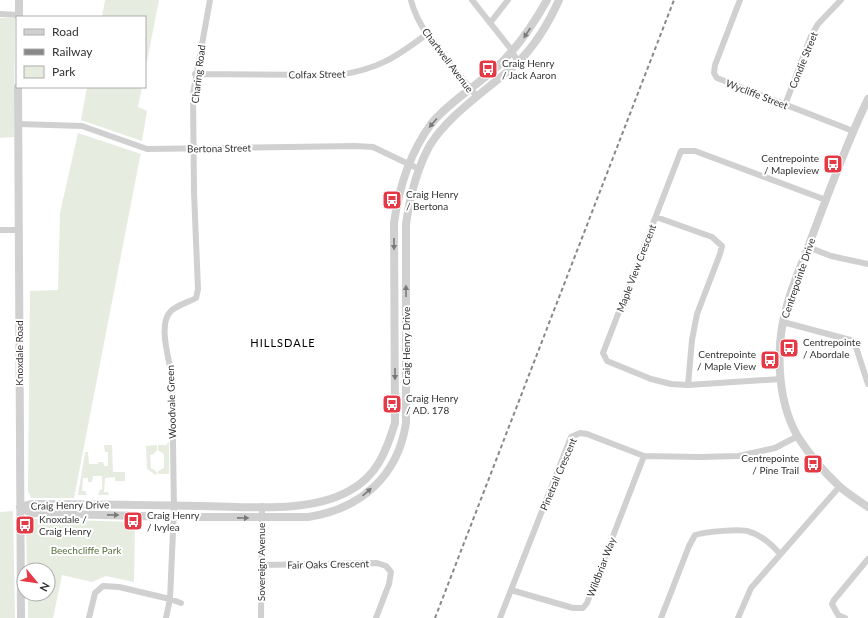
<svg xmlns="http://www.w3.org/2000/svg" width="868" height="618" font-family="Lato,sans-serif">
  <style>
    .green { fill: #e6ecdf }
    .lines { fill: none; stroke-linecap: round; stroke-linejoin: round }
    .minor { stroke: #d0d0d0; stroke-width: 6 }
    .tertiary { stroke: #d0d0d0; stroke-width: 8 }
    .rail { stroke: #888; stroke-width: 2; stroke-dasharray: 4 3; stroke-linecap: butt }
    .oneway { fill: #7a7a7a }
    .labels { text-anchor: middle; stroke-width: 4; stroke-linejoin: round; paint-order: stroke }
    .street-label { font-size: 10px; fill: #333; stroke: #fff }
    .poi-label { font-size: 10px; fill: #333; stroke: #fff; text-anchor: start }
    .park-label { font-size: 10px; fill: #56703f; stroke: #fff }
    .neighbourhood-label { font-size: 11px; letter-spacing: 1px; fill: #000; stroke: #fff }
  </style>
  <rect width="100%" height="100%" fill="#fff"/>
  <path class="green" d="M 105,0 L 159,0 L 145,71 L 145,17 L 102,17 Z
    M 0,18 L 15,18 L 14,137 L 0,138 Z
    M 87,87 L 142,87 L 138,107 L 147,111 L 142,141 L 81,120 Z
    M 78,133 L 141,154 L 140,157 L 74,498 L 31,498 L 28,491 L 30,291 L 58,290 L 60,213 Z
    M 169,442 L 169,474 L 158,474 L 158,471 L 164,468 L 164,454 L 158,450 L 158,445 L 166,445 Z
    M 104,445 L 112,445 L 113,472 L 125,472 L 125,481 L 115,481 L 115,477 L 105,478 L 104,492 L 108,492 L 109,495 L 98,495 L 100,490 L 102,489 L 102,476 L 93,476 L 92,482 L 88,482 L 88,478 L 83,478 L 82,491 L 85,491 L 87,495 L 78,495 L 85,452 L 88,452 L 89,464 L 98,464 L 98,462 L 103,462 L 104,466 L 108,466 L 108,452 L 105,452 Z
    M 157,445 L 157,450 L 154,454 L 150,455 L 151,468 L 157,472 L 156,475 L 147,469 L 146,446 Z
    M 13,511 L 15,618 L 0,618 L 0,512 Z
    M 35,519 L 135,522 L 134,582 L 106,576 L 92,582 L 62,575 L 53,618 L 28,618 L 28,594 L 48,594 L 48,570 L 27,570 L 26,525 Z"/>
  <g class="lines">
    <path class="minor" d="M 411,0 C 419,35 456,68 477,97
      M 472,0 L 510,48 L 518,62
      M 740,0 L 715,65 L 714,73 L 717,78 L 853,131
      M 0,14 L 19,15
      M 490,23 L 508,0
      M 195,74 L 339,75 C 379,69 396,57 427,34
      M 785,105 L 811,36 L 818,24 L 841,0
      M 18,124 L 82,126 L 147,149 L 355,146 L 373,147 L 419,169
      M 656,217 L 712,237 L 722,246 L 720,254 L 697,314 L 692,340 L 688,385
      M 0,230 L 19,230
      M 808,247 L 831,256 L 868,264
      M 783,322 L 854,341 L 868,384
      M 781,379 L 688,385 L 671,384 L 651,379 L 607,361 L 603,353 L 681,151 L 695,151 L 826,200
      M 261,565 L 377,563 L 386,566 L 391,572 L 389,584 L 376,618
      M 511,590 L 573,608 L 583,608 L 587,603 L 644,456
      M 89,618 L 95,593 L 103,586 L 119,587 L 170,599 L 174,509 L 172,378 C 170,361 157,324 171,311 C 177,305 189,302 196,298 L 198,289 L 194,192 L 193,94 L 210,0
      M 166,618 L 170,599 L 181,603
      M 261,618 L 262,506
      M 500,618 L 571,437 L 580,433 L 587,434 L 644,456 L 699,457 L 739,456 L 775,448 L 798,436
      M 661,618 L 689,546 L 695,535 C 705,532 741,528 750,532 C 761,535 773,546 780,554
      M 738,618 L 751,588 L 840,486
      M 845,618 L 838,615 L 832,604 L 834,600 L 868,559"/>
    <path class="tertiary" d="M 19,17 L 19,0
      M 18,87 L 21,618
      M 868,99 C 846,144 829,192 811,239 C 804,260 794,280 788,302 C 775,343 776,399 798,437 C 809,454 824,472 839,486 C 848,494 858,500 868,507
      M 20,507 L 31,513 L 174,517 L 308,517 C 361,509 398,476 406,423 L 406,224 C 410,196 416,170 430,145 C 450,113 489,89 517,63 C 535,46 549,22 559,0
      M 20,507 L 31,504 C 87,504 144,505 200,506 C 246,506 308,514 349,491 C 377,476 386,452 395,423 L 394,223 C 399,187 409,154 431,124 C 447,104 472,89 491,72 C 515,52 532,27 547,0"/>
    <path class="rail" d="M 435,618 L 674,0"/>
  </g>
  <defs><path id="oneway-solid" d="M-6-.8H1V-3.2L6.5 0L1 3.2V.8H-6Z"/></defs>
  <g class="oneway">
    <use href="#oneway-solid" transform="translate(527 33) rotate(124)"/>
    <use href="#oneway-solid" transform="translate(433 123) rotate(131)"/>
    <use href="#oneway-solid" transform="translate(394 244) rotate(90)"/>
    <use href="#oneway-solid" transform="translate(406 291) rotate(-90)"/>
    <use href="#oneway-solid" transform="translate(395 374) rotate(90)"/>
    <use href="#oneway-solid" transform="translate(367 492) rotate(-41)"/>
    <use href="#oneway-solid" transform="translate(113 515) rotate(1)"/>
    <use href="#oneway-solid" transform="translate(243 518) rotate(1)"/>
  </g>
  <defs>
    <symbol id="bus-square" viewBox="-11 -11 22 22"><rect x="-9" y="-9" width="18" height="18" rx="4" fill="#e63946" stroke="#fff"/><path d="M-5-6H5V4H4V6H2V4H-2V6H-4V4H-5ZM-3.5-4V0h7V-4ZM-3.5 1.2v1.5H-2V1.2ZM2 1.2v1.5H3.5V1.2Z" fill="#fff"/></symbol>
  </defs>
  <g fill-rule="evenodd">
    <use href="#bus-square" x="477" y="58" width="22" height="22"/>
    <use href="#bus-square" x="822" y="153" width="22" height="22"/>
    <use href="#bus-square" x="381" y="189" width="22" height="22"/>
    <use href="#bus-square" x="778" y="337" width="22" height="22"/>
    <use href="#bus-square" x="759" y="349" width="22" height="22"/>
    <use href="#bus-square" x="381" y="393" width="22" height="22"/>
    <use href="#bus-square" x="802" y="453" width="22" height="22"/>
    <use href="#bus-square" x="122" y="510" width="22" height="22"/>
    <use href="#bus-square" x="14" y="514" width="22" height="22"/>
  </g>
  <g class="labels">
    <g class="street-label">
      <text transform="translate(448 60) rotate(53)" y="4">Chartwell Avenue</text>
      <text transform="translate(803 60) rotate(-68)" y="4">Condie Street</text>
      <text transform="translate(198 74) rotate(-83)" y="4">Charing Road</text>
      <text transform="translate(317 74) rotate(-1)" y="4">Colfax Street</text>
      <text transform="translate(757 94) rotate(21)" y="4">Wycliffe Street</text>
      <text transform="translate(219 148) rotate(-1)" y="4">Bertona Street</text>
      <text transform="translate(636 268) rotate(-69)" y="4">Maple View Crescent</text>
      <text transform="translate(798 278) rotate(-71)" y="4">Centrepointe Drive</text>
      <text transform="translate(406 346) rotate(-90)" y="4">Craig Henry Drive</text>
      <text transform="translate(19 353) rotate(-90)" y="4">Knoxdale Road</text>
      <text transform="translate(171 402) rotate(-92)" y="4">Woodvale Green</text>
      <text transform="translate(558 474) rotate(-67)" y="4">Pinetrail Crescent</text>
      <text transform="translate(70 505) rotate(-1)" y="4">Craig Henry Drive</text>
      <text transform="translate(261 562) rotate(-90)" y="4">Sovereign Avenue</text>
      <text transform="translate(328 564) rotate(-1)" y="4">Fair Oaks Crescent</text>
      <text transform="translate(601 567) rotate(-69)" y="4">Wildbriar Way</text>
    </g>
    <g class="poi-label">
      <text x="502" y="67">Craig Henry<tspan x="502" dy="12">/ Jack Aaron</tspan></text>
      <text x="819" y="162" text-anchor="end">Centrepointe<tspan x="819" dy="12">/ Mapleview</tspan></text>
      <text x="406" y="198">Craig Henry<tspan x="406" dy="12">/ Bertona</tspan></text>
      <text x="803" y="346">Centrepointe<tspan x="803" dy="12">/ Abordale</tspan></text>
      <text x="756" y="358" text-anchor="end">Centrepointe<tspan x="756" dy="12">/ Maple View</tspan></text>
      <text x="406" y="402">Craig Henry<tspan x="406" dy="12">/ AD. 178</tspan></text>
      <text x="799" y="462" text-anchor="end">Centrepointe<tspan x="799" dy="12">/ Pine Trail</tspan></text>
      <text x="147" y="519">Craig Henry<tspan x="147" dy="12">/ Ivylea</tspan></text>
      <text x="39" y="523">Knoxdale /<tspan x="39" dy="12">Craig Henry</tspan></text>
    </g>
    <g class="park-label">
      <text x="86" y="554">Beechcliffe Park</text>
    </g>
    <g class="neighbourhood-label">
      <text x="283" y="347">HILLSDALE</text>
    </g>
  </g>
  <rect x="16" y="16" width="130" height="72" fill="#ffffff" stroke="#adadad"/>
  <rect x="24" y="29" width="20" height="6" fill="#d0d0d0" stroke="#adadad"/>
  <text x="52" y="36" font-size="12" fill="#333333">Road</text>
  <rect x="24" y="49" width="20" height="6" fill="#888888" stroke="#adadad"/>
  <text x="52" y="56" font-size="12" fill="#333333">Railway</text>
  <rect x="24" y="66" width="20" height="12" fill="#e6ecdf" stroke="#adadad"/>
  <text x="52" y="76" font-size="12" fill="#333333">Park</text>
  <g transform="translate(36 582) rotate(119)"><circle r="19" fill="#ffffff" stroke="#adadad"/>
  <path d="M0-3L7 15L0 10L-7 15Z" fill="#e63946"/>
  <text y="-6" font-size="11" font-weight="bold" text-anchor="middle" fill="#333333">N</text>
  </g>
</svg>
